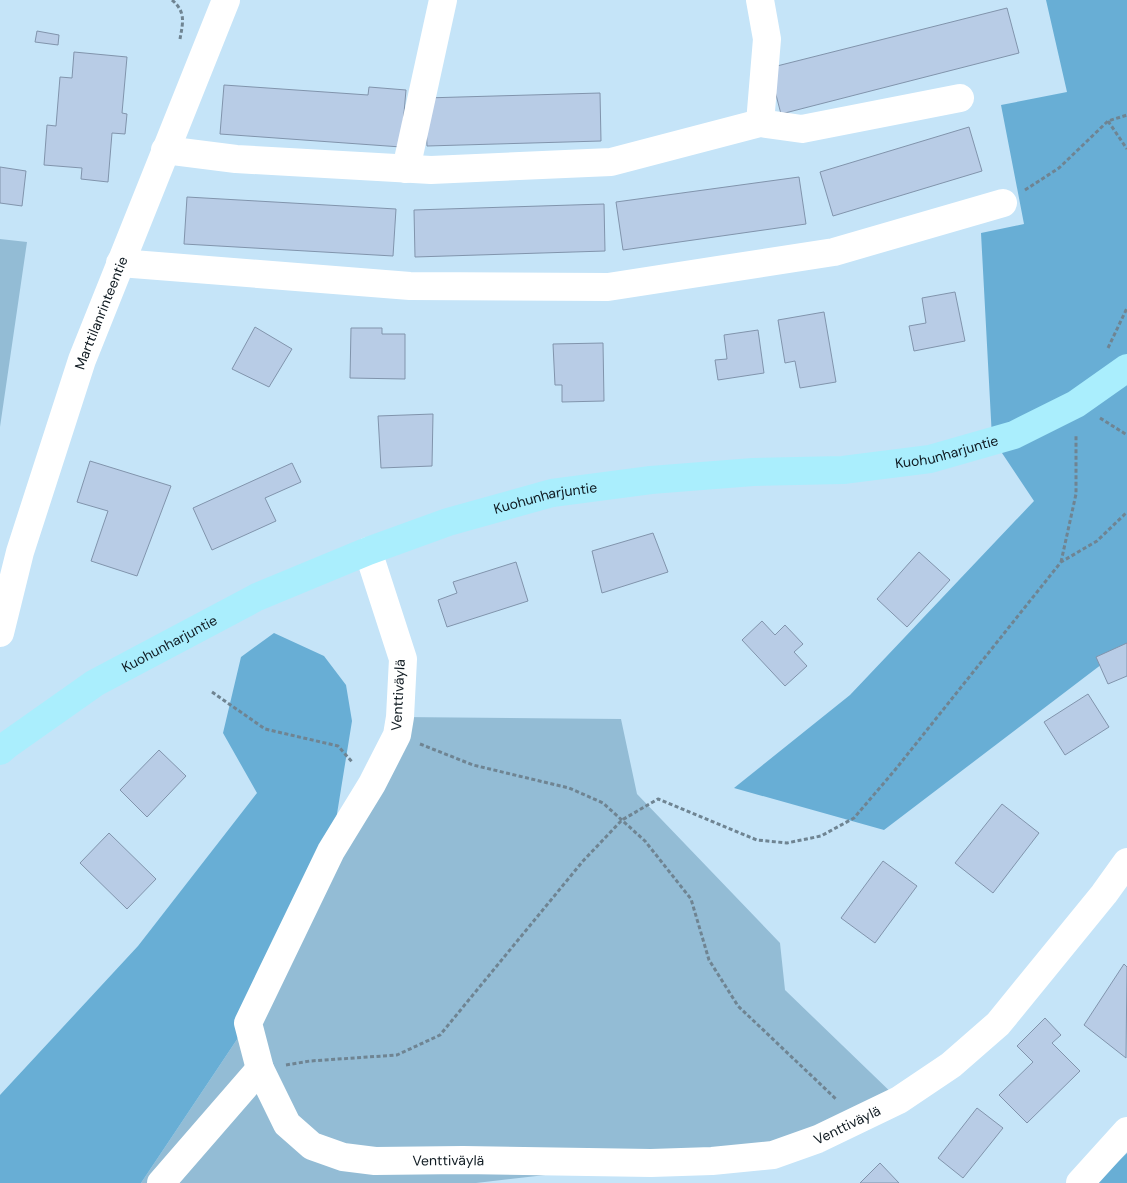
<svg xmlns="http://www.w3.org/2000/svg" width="1127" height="1183" font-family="'DM Sans',sans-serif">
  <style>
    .green { fill: #93bcd5 }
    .forest { fill: #68aed5 }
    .building { fill: #b8cce6; stroke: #8194ac }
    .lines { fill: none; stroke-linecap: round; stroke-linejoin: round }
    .path { stroke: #6f8492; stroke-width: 3; stroke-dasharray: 4 2.5; stroke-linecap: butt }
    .minor { stroke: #fff; stroke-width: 28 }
    .major { stroke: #aaeefd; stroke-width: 28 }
    .labels { text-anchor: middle; stroke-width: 4.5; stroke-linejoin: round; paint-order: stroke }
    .street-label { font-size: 14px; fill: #0f1a21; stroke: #fff }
  </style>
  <rect width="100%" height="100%" fill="#c5e4f8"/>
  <path class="green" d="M 0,239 L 27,242 L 0,427 Z
    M 400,717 L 621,719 L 637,794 L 780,943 L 785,990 L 899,1100 L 818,1139 L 651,1163 L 476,1183 L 141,1183 L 248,1023 Z"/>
  <path class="forest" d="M 1046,0 L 1127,0 L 1127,645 L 884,830 L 734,788 L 850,695 L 1034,501 L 992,438 L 981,233 L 1024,224 L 1001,105 L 1067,92 Z
    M 274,633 L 324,656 L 346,685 L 352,721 L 331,851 L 248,1023 L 141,1183 L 0,1183 L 0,1095 L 138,946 L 257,793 L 223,733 L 241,657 Z
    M 1127,1153 L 1127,1183 L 1096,1183 Z"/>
  <path class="building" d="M 1007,8 L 1019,53 L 781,114 L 769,68 Z
    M 37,31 L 59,35 L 58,45 L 35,42 Z
    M 74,52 L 127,57 L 122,113 L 127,114 L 125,134 L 112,133 L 108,182 L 81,179 L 82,168 L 44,165 L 47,125 L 56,126 L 60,77 L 72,78 Z
    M 224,85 L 368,95 L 369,87 L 406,90 L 401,147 L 220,134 Z
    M 600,93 L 601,141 L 427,146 L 425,98 Z
    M 969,127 L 982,171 L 833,216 L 820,172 Z
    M 0,167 L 26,171 L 22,206 L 0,203 Z
    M 799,177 L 806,224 L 623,250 L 616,202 Z
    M 187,197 L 396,209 L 393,256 L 184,244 Z
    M 604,204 L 605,251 L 415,257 L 414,210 Z
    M 955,292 L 965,341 L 914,351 L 909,326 L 926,323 L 922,298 Z
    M 824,312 L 836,382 L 800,388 L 795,361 L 785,363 L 778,320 Z
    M 255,327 L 292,349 L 269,387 L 232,369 Z
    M 351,328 L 382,328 L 382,334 L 405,334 L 405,379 L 350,378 Z
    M 758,330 L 764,373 L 718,380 L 715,360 L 727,359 L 724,335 Z
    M 603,343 L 604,401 L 562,402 L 562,385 L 555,385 L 553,344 Z
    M 433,414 L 432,466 L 381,468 L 378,416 Z
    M 90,461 L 171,486 L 137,576 L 91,561 L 108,511 L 77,502 Z
    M 292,463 L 301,482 L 265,498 L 276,521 L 212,550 L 193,508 Z
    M 653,533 L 668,572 L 602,593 L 592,551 Z
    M 919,552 L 950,580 L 907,627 L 877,599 Z
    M 516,562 L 528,601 L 447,627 L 438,600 L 457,593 L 453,582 Z
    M 762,621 L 775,635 L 785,625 L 803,644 L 794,652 L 807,666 L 785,686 L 742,640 Z
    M 1127,643 L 1127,676 L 1108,684 L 1096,657 Z
    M 1088,694 L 1109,727 L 1065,755 L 1044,722 Z
    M 159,750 L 186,776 L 147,817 L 120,790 Z
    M 1002,804 L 1039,833 L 993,893 L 955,863 Z
    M 109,833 L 156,879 L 127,909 L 80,863 Z
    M 883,861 L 917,886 L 875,943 L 841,918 Z
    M 1124,964 L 1127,967 L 1126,1058 L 1084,1025 Z
    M 1045,1018 L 1061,1035 L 1052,1043 L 1080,1071 L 1027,1123 L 999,1095 L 1033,1062 L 1017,1046 Z
    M 977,1108 L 1003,1128 L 963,1178 L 938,1158 Z
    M 880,1163 L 899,1183 L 860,1183 Z"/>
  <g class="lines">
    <path class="path" d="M 172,0 C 186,12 183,22 180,39
      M 1108,121 L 1127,149
      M 1025,190 L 1059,168 L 1108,121 L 1127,115
      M 1108,348 L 1127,308
      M 1100,418 L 1127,435
      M 1061,562 L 1076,494 L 1076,434
      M 212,692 L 265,729 L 338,746 L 353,763
      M 420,744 L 473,765 L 569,788 L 603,803 L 645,841 L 691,899 L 709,960 L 738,1006 L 837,1100
      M 286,1065 L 310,1061 L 397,1055 L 440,1035 L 583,861 L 622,820 L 658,799 L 757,840 L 787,843 L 821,836 L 854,818 L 895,770 L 1061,562 L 1097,541 L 1127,512"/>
    <g class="minor">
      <path d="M 760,0 L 767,39 L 760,123"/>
      <path d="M 165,150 L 236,159 L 431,170 L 611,162 L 760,123 L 802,129 L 960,98"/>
      <path d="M 406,169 L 443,0"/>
      <path d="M 120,263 L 410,286 L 608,287 L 834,252 L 1003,203"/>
      <path id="s1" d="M 368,551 L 403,659 L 400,717 L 397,735 L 372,784 L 331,851 L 248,1023 L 260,1069 L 287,1124 L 312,1146 L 343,1157 L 375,1161 L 463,1160 L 651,1163 L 712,1161 L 773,1155 L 818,1139 L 899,1100 L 951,1065 L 998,1024 L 1104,894 L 1127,862"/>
      <path id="s2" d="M 0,633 L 20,552 L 82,360 L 226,0"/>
      <path d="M 161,1183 L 260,1069"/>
      <path d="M 1080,1183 L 1127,1131"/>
    </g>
    <path class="major" id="s3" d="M 0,751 L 7,745 L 95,683 L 257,597 L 368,551 L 448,522 L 552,493 L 651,480 L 753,472 L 843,470 L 930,459 L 1014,435 L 1076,404 L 1127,368"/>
  </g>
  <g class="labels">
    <g class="street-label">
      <text dy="5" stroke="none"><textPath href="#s2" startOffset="336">Marttilanrinteentie</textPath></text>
      <text dy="5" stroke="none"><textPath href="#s3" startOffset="1011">Kuohunharjuntie</textPath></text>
      <text dy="5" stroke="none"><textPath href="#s3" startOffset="606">Kuohunharjuntie</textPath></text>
      <text dy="5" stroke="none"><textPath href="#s3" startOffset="201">Kuohunharjuntie</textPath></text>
      <text transform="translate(398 695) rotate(-87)" y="5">Venttiväylä</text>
      <text dy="5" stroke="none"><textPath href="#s1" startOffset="1200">Venttiväylä</textPath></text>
      <text dy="5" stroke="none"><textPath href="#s1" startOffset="795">Venttiväylä</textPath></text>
    </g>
  </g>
</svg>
